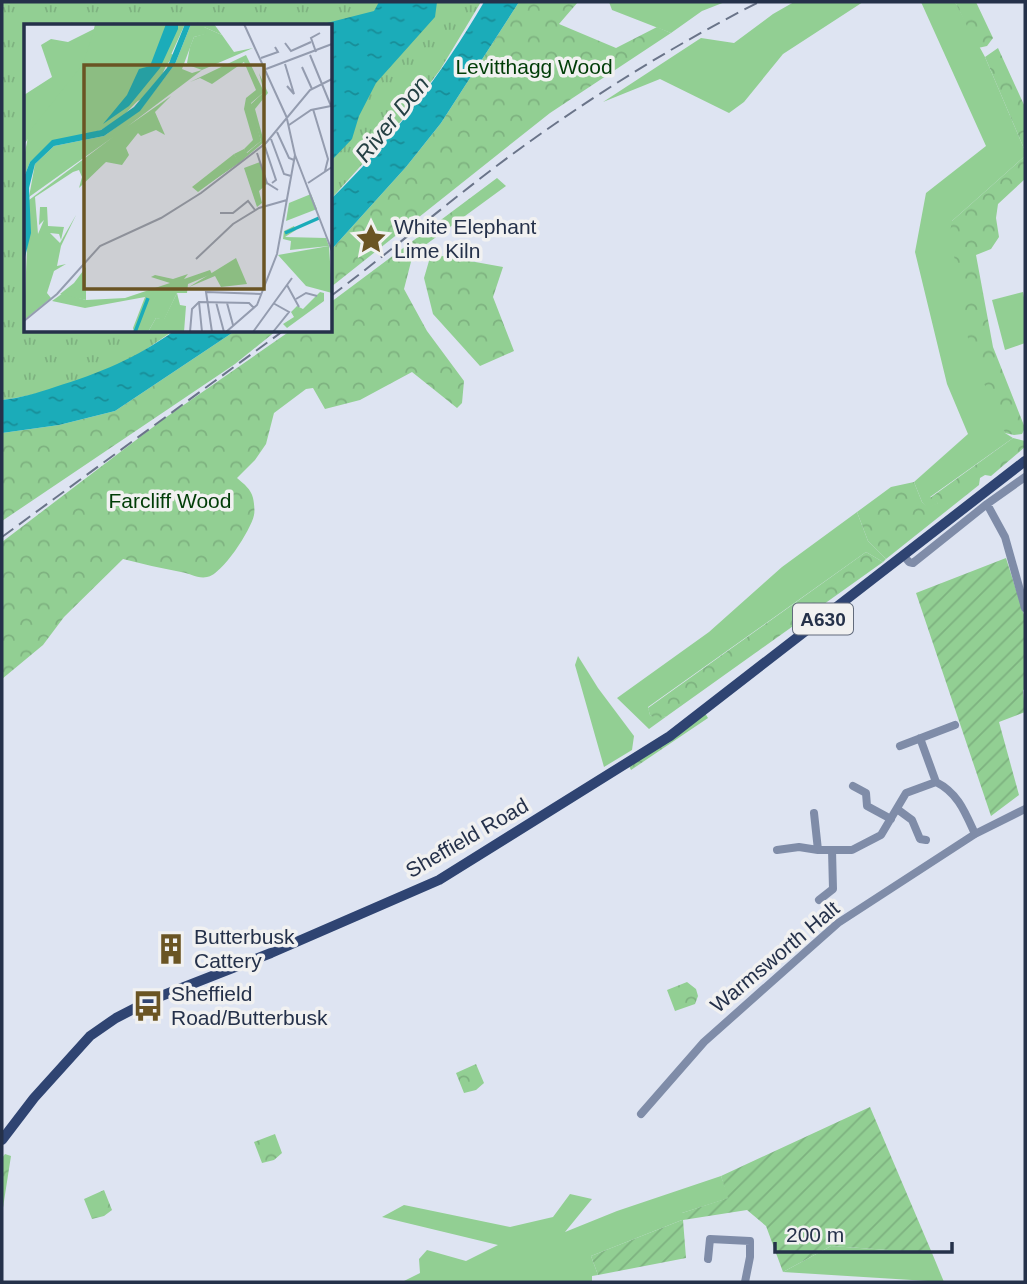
<svg xmlns="http://www.w3.org/2000/svg" width="1027" height="1284" font-family="Arial,sans-serif">
  <style>
    .grass { fill: #92cf93 }
    .forest { fill: url(#forest-crowns) }
    .park { fill: url(#park-tufts) }
    .garden { fill: url(#garden-furrows) }
    .water { fill: url(#water-ripples) }
    .lines { fill: none; stroke-linecap: round; stroke-linejoin: round }
    .minor { stroke: #7f8ca8; stroke-width: 8 }
    .major { stroke: #2f4472; stroke-width: 10 }
    .rail { stroke: #6a7489; stroke-width: 2; stroke-dasharray: 14 7; stroke-linecap: butt }
    .labels { text-anchor: middle; stroke-width: 7; stroke-linejoin: round; paint-order: stroke }
    .shield { fill: #f1f1f1; stroke: #626b7c; stroke-width: 2 }
    .shield-label { font-size: 19px; font-weight: bold; fill: #25314a }
    .park-label { font-size: 21px; fill: #003d07; stroke: #f1f1f1 }
    .poi-label { font-size: 21px; fill: #25314a; stroke: #f1f1f1; text-anchor: start }
    .street-label { font-size: 21px; fill: #25314a; stroke: #f1f1f1 }
    .water-label { font-size: 23px; font-style: italic; fill: #254144; stroke: #f1f1f1 }
    .inset-river { fill: none; stroke: #1bacb9; stroke-width: 3.5 }
    .inset-road { fill: none; stroke: #949caf; stroke-width: 2 }
    .view { fill: #6a5423; fill-opacity: 0.15; stroke: #6a5423; stroke-width: 3.5 }
    .inset-edge { fill: none; stroke: #25314a; stroke-width: 3.5 }
  </style>
  <defs>
    <pattern id="forest-crowns" width="20" height="18" patternUnits="userSpaceOnUse" patternTransform="scale(1.75)"><rect width="20" height="18" fill="#92cf93"/><path d="M2 6a3 3 0 1 1 6 0M12 15a3 3 0 1 1 6 0" fill="none" stroke="#7eb280"/></pattern>
    <pattern id="park-tufts" width="24" height="20" patternUnits="userSpaceOnUse" patternTransform="scale(1.75)"><rect width="24" height="20" fill="#92cf93"/><path d="M3 7l-1-3M5 7V3M7 7l1-3M15 17l-1-3M17 17v-4M19 17l1-3" fill="none" stroke="#7eb280"/></pattern>
    <pattern id="garden-furrows" width="10" height="10" patternUnits="userSpaceOnUse" patternTransform="scale(1.75)"><rect width="10" height="10" fill="#92cf93"/><path d="M-1 1l2-2M0 10L10 0M9 11l2-2" fill="none" stroke="#7eb280"/></pattern>
    <pattern id="water-ripples" width="26" height="14" patternUnits="userSpaceOnUse" patternTransform="scale(1.75)"><rect width="26" height="14" fill="#1bacb9"/><path d="M2 4q2-2 4 0t4 0M15 11q2-2 4 0t4 0" fill="none" stroke="#188d98"/></pattern>
  </defs>
  <rect width="100%" height="100%" fill="#dee4f2"/>
  <path class="grass" d="M 609,2 L 725,2 L 702,11 L 671,33 L 612,10 Z
    M 794,2 L 863,2 L 783,54 L 744,102 L 729,113 L 660,79 L 603,102 L 701,38 L 734,43 L 773,14 Z
    M 921,2 L 955,2 L 985,57 L 1025,151 L 1025,156 L 952,221 L 1005,433 L 1013,438 L 930,497 L 939,503 L 928,508 L 922,502 L 914,482 L 968,434 L 947,384 L 915,252 L 926,193 L 986,146 Z
    M 1023,292 L 1025,303 L 1025,343 L 1005,350 L 992,300 Z
    M 857,512 L 868,541 L 886,559 L 883,562 L 866,552 L 648,707 L 650,715 L 656,718 L 667,716 L 649,729 L 617,698 L 709,632 L 782,567 Z
    M 578,656 L 598,688 L 634,736 L 632,750 L 604,767 L 575,665 Z
    M 721,1176 L 729,1198 L 682,1213 L 682,1220 L 591,1256 L 598,1275 L 592,1276 L 592,1282 L 402,1282 L 420,1273 L 419,1259 L 427,1250 L 466,1261 L 498,1245 L 382,1217 L 404,1205 L 510,1227 L 553,1217 L 570,1194 L 592,1199 L 565,1232 L 617,1211 Z
    M 831,1246 L 932,1253 L 944,1282 L 783,1272 Z"/>
  <path class="forest" d="M 519,2 L 578,2 L 559,24 L 616,48 L 657,27 L 671,33 L 550,113 L 331,287 L 331,250 L 406,167 L 441,123 Z
    M 955,2 L 976,2 L 993,38 L 987,46 L 978,48 Z
    M 998,48 L 1025,107 L 1025,151 L 985,57 Z
    M 1025,156 L 1025,179 L 998,204 L 996,218 L 999,237 L 991,249 L 976,255 L 993,347 L 1025,428 L 1022,434 L 1014,435 L 1005,433 L 970,350 L 950,232 L 952,221 Z
    M 497,178 L 506,186 L 413,254 L 404,289 L 427,331 L 464,381 L 462,403 L 457,408 L 412,372 L 360,400 L 325,409 L 313,388 L 306,389 L 274,413 L 266,444 L 255,460 L 237,478 C 244,484 251,489 253,498 C 254,502 255,511 254,515 C 251,530 222,575 207,577 C 198,579 189,573 181,572 C 161,568 142,564 123,559 L 64,617 L 43,645 L 2,679 L 2,542 L 165,418 L 290,331 L 331,331 L 331,302 Z
    M 431,254 L 503,267 L 493,297 L 514,351 L 480,366 L 433,314 L 424,278 Z
    M 235,331 L 276,331 L 235,364 L 2,521 L 2,433 L 59,425 L 115,411 Z
    M 1013,438 L 1025,441 L 1025,447 L 991,476 L 985,475 L 980,478 L 979,485 L 886,559 L 868,541 L 857,512 L 891,487 L 914,482 L 922,502 L 928,507 L 938,503 L 930,498 Z
    M 866,552 L 883,562 L 667,716 L 656,719 L 650,715 L 648,708 Z
    M 705,713 L 708,718 L 631,770 L 629,766 Z
    M 687,982 L 696,989 L 698,996 L 695,1004 L 675,1011 L 667,990 Z
    M 476,1064 L 484,1083 L 476,1090 L 464,1093 L 456,1073 Z
    M 275,1134 L 282,1153 L 274,1160 L 262,1163 L 254,1142 Z
    M 5,1154 L 11,1156 L 2,1214 L 2,1158 Z
    M 104,1190 L 112,1210 L 104,1216 L 92,1219 L 84,1199 Z"/>
  <path class="park" d="M 2,2 L 481,2 L 440,70 L 402,120 L 331,199 L 331,26 L 26,26 L 26,331 L 173,331 C 159,340 146,350 132,358 C 100,377 38,396 2,400 Z"/>
  <path class="garden" d="M 1006,558 L 1025,618 L 1025,689 L 1023,690 L 1025,712 L 999,722 L 1019,795 L 991,816 L 916,593 Z
    M 870,1107 L 932,1253 L 831,1246 L 783,1272 L 766,1226 L 747,1210 L 683,1220 L 686,1258 L 598,1275 L 591,1256 L 682,1220 L 682,1213 L 728,1198 L 721,1176 Z"/>
  <path class="water" d="M 379,2 L 437,2 L 435,17 L 376,83 L 359,116 L 352,139 L 331,161 L 331,26 L 315,26 L 374,11 Z
    M 484,2 L 519,2 L 441,123 L 406,167 L 331,250 L 331,199 C 391,141 442,74 484,2 Z
    M 174,331 L 235,331 L 115,411 L 59,425 L 2,433 L 2,400 C 21,398 37,393 55,387 C 100,373 136,358 174,331 Z"/>
  <g class="lines">
    <path class="minor" d="M 987,504 L 1005,537 L 1025,608
      M 904,556 L 909,562 L 913,563 L 987,504 L 1025,477
      M 920,738 L 936,782
      M 900,746 L 955,725
      M 853,786 L 866,793 L 867,806 L 891,819
      M 897,809 L 912,820 L 920,839 L 926,840
      M 814,813 L 818,850
      M 777,850 L 799,847 L 818,850 L 852,850 L 881,835 L 906,793 L 936,782 C 958,793 965,812 975,834
      M 819,900 L 833,889 L 832,850
      M 641,1114 L 704,1042 L 838,923 L 975,834 L 1025,809
      M 708,1259 L 710,1239 L 750,1241 L 750,1257 L 745,1282"/>
    <path class="major" d="M 2,1140 L 34,1098 L 90,1036 L 116,1018 L 151,1000 L 271,953 L 439,880 L 670,736 L 1025,461"/>
    <path class="rail" d="M 331,296 C 399,245 463,189 532,140 C 605,88 680,42 759,2
      M 2,537 L 283,331"/>
  </g>
  <defs>
    <symbol id="sight-bare" viewBox="-9 -9 18 18"><path d="M0-6L1.8-2.2L6-1.7L2.9 1.2L3.7 5.4L0 3.3L-3.7 5.4L-2.9 1.2L-6-1.7L-1.8-2.2Z" fill="#6a5423" stroke="#f1f1f1" stroke-width="2.5" paint-order="stroke"/></symbol>
    <symbol id="building-bare" viewBox="-9 -9 18 18"><path d="M-4-6H4V6H1V3H-1V6H-4ZM-2.5-4.3h1.7v1.8h-1.7ZM.8-4.3h1.7v1.8H.8ZM-2.5-1h1.7V.8h-1.7ZM.8-1h1.7V.8H.8Z" fill="#6a5423" stroke="#f1f1f1" stroke-width="2.5" paint-order="stroke"/></symbol>
    <symbol id="bus-bare" viewBox="-9 -9 18 18"><path d="M-5-6H5V4H4V6H2V4H-2V6H-4V4H-5ZM-3.5-4V0h7V-4ZM-3.5 1.2v1.5H-2V1.2ZM2 1.2v1.5H3.5V1.2Z" fill="#6a5423" stroke="#f1f1f1" stroke-width="2.5" paint-order="stroke"/></symbol>
  </defs>
  <g fill-rule="evenodd">
    <use href="#sight-bare" x="349" y="217" width="44" height="44"/>
    <use href="#building-bare" x="149" y="927" width="44" height="44"/>
    <use href="#bus-bare" x="126" y="984" width="44" height="44"/>
  </g>
  <g class="labels">
    <rect class="shield" x="793" y="603.5" width="60" height="31" rx="5"/>
    <g class="shield-label">
      <text x="823" y="626">A630</text>
    </g>
    <g class="park-label">
      <text x="534" y="74">Levitthagg Wood</text>
      <text x="170" y="508">Farcliff Wood</text>
    </g>
    <g class="poi-label">
      <text x="394" y="234">White Elephant<tspan x="394" dy="24">Lime Kiln</tspan></text>
      <text x="194" y="944">Butterbusk<tspan x="194" dy="24">Cattery</tspan></text>
      <text x="171" y="1001">Sheffield<tspan x="171" dy="24">Road/Butterbusk</tspan></text>
    </g>
    <g class="street-label">
      <text transform="translate(467 838) rotate(-30)" y="7">Sheffield Road</text>
      <text transform="translate(775 957) rotate(-40)" y="7">Warmsworth Halt</text>
    </g>
    <g class="water-label">
      <text transform="translate(392 119) rotate(-51)" y="8">River Don</text>
    </g>
  </g>
  <g transform="translate(24 24)">
    <rect width="308" height="308" fill="#dee4f2"/>
    <path d="M 180,3 L 198,11 L 210,28 L 229,24 L 178,46 L 167,42 L 163,39 L 166,23 L 170,13 L 180,10 ZM 222,31 L 240,68 L 227,79 L 237,117 L 222,129 L 220,125 L 229,116 L 220,85 L 222,74 L 232,66 L 220,38 L 188,60 L 176,54 L 166,58 ZM 210,130 L 215,138 L 174,168 L 168,163 ZM 186,246 L 188,250 L 164,260 L 163,269 L 153,269 L 140,296 L 132,294 L 124,308 L 110,308 L 109,304 L 121,273 L 61,284 L 28,277 L 39,269 L 62,276 L 101,274 L 146,259 L 127,253 L 131,251 L 149,255 L 164,250 L 160,255 ZM 296,268 L 300,269 L 300,277 L 263,304 L 259,300 L 270,293 L 267,288 L 273,282 L 279,285 Z" fill="#92cf93"/>
    <path d="M 71,0 L 150,31 L 118,75 L 36,113 L 6,138 L 0,153 L 0,131 L 22,93 L 0,120 L 0,71 L 28,53 L 17,21 L 27,15 L 44,18 L 70,5 ZM 167,0 L 190,0 L 198,11 L 180,3 L 182,10 L 170,13 L 158,45 L 168,49 L 178,46 L 104,102 L 147,72 L 131,88 L 141,111 L 132,106 L 117,112 L 114,109 L 102,124 L 105,131 L 98,141 L 82,138 L 55,164 L 58,153 L 55,146 L 49,148 L 11,173 L 14,210 L 20,196 L 15,201 L 16,183 L 23,183 L 24,202 L 40,203 L 37,216 L 35,210 L 26,209 L 36,219 L 52,191 L 37,222 L 33,242 L 42,240 L 30,247 L 23,269 L 27,274 L 0,296 L 5,176 L 89,113 L 5,173 L 11,140 L 30,122 L 80,112 L 116,86 L 151,40 ZM 235,49 L 244,69 L 231,85 L 240,118 L 215,139 L 175,166 L 214,138 L 210,130 L 220,125 L 223,129 L 237,117 L 226,81 L 240,68 ZM 270,202 L 272,206 L 261,213 L 302,214 L 305,222 L 266,226 L 267,217 L 259,215 L 260,207 ZM 62,243 L 62,276 L 36,270 L 50,259 Z" fill="#92cf93"/>
    <path d="M 287,170 L 293,185 L 262,197 L 265,179 Z" fill="#92cf93"/>
    <path d="M 72,0 L 161,0 L 137,53 L 98,93 L 77,106 L 16,125 L 6,138 L 0,133 L 5,108 L 59,40 ZM 305,222 L 308,269 L 282,262 L 254,231 ZM 153,269 L 156,281 L 162,282 L 160,308 L 124,308 L 132,294 L 140,295 Z" fill="#92cf93"/>
    <path d="M 236,138 L 243,160 L 235,167 L 238,179 L 233,183 L 220,144 ZM 212,234 L 223,260 L 197,263 L 191,252 L 165,263 Z" fill="#92cf93"/>
    <path d="M 142,0 L 154,0 L 154,5 L 136,44 L 105,82 L 79,100 L 103,71 L 115,45 L 126,42 ZM 161,0 L 167,0 L 151,40 L 116,87 L 80,112 L 30,122 L 11,140 L 5,164 L 7,209 L 0,237 L 0,153 L 6,138 L 28,116 L 77,106 L 110,83 L 143,44 Z" fill="#1bacb9"/>
    <path class="inset-river" d="M 261,209 L 295,194M 111,308 L 124,274"/>
    <path class="inset-road" d="M 220,0 L 263,94M 261,19 L 267,27 L 287,18M 292,28 L 287,14 L 296,9M 286,31 L 307,82M 237,34 L 254,28 L 251,23M 261,40 L 270,70 L 263,62M 278,43 L 288,65M 242,45 L 308,20M 289,85 L 304,135 L 301,147M 265,101 L 287,86 L 307,82M 253,108 L 265,134 L 270,136M 247,115 L 260,150 L 267,152M 241,123 L 252,156 L 248,159M 233,129 L 243,159 L 254,166M 271,131 L 308,227M 284,159 L 308,143M 196,189 L 209,189 L 224,177 L 231,186M 172,235 L 209,200 L 235,184 L 263,176M 263,261 L 275,283M 272,275 L 282,269 L 293,272M 175,278 L 178,308M 192,278 L 200,308M 203,279 L 209,301M 0,297 L 33,270 L 76,222 L 137,194 L 177,169 L 242,119 L 286,66 L 308,55M 166,308 L 168,285 L 175,278 L 225,279 L 230,284M 188,308 L 182,268 L 238,270M 202,308 L 233,281 L 253,230 L 271,131 L 263,95M 229,308 L 268,254M 249,308 L 265,288 L 249,279"/>
    <path class="view" d="M 60,41 L 240,41 L 240,265 L 60,265 Z"/>
    <rect width="308" height="308" class="inset-edge"/>
  </g>
  <rect width="1027" height="1284" fill="none" stroke="#25314a" stroke-width="7"/>
  <path d="M775 1242v10h177v-10" fill="none" stroke="#25314a" stroke-width="3.5"/>
  <text x="786" y="1242" font-size="21" fill="#25314a" stroke="#f1f1f1" stroke-width="5" paint-order="stroke">200 m</text>
</svg>
